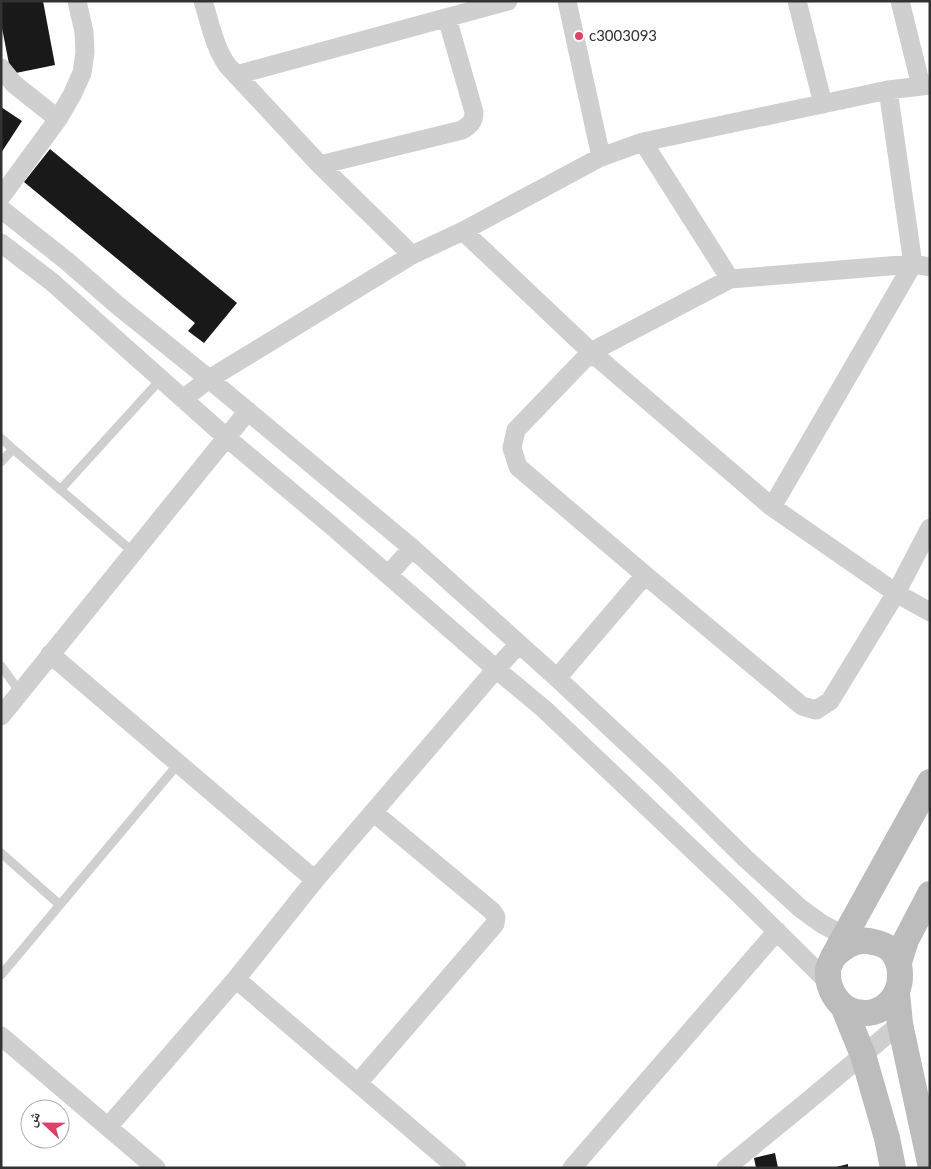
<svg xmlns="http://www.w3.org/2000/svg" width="931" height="1169" font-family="Lato,'Noto Naskh Arabic',sans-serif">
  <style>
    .building { fill: #191919 }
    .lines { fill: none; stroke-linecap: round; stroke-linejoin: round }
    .lane { stroke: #cfcfcf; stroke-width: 9 }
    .street { stroke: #cfcfcf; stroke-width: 19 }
    .secondary { stroke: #bcbcbc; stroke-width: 26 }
    .poi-dot { fill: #dc4169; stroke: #fff; stroke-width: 2 }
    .labels { text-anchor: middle; stroke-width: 5; stroke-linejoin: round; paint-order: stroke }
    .poi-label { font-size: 15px; fill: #323232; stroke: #fff; text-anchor: start }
  </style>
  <rect width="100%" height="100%" fill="#fff"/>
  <path class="building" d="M 1,1 L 43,1 L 55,65 L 11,74 L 1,23 Z
    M 1,107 L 22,121 L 1,153 Z
    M 50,149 L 237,303 L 204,343 L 188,331 L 195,323 L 24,182 Z
    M 775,1153 L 778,1168 L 756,1168 L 754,1158 Z
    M 848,1164 L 848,1168 L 836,1168 L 836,1167 Z"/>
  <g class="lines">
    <path class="lane" d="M 1,438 L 13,449 L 1,462
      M 13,449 L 133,552
      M 60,490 L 161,379
      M 1,666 L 20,692
      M 1,853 L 60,905
      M 1,975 L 178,764"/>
    <path class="street" d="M 203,1 C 210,23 214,46 227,65 L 320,165 L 412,255
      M 567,1 L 601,157
      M 797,1 L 823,104
      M 900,1 L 921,86
      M 1,68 L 14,84 L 58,119
      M 236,75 L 508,1
      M 643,142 L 730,279
      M 320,165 L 462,130 C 470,125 474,122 474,112 L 447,18
      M 1,197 L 58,119 L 72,95 L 82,73 L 85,52 L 84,32 L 77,1
      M 1,209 L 68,262 L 116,304 L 209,379 L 412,548 L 557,678 L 663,777 L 745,858 L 800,908 L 822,924 L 845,936 L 855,939
      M 463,231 L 591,352 L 772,507 L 896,593 L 930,612
      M 1,243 L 52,282 L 227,438 L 332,526 L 496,669 L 544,709 L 738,893 L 828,982
      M 930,267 L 913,264 L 730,279 L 591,352 L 516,430 L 512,448 L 518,467 L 645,575 L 802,706 L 816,710 L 830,701 L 896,593 L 930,528
      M 183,399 L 209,379 L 412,255 L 463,231 L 601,157 L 643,142 L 888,90 L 930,85
      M 772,507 L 913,264 L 888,90
      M 388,575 L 412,548
      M 50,654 L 315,880
      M 557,678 L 645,575
      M 1,716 L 248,411
      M 236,979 L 457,1168
      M 1,1036 L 156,1168
      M 358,1083 L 495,924 L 496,917 L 492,911 L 373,812
      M 108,1127 L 236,979 L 315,880 L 496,669 L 519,644
      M 572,1168 L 777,931
      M 726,1168 L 803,1105 L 900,1024"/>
    <path class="secondary" d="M 833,957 C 844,946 857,937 873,942 C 879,943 885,945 890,949 C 893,952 895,956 897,959 C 899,964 900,968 900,974 C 901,998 881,1018 856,1012 C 838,1008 827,989 828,971 C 828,967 831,962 833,957 L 930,782
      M 899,962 L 906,940 L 930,894
      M 897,993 L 900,1024 L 930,1163
      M 843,1006 L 863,1055 L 887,1138 L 893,1168"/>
  </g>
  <circle class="poi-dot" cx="579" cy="36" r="5"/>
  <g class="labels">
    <g class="poi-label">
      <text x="589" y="41">c3003093</text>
    </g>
  </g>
  <rect width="931" height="1169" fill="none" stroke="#323232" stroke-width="5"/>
  <g transform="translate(45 1124) rotate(292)"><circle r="24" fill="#ffffff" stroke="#adadad"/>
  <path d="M0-4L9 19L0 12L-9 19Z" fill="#dc4169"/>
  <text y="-8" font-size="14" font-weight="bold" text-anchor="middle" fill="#323232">ش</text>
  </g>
</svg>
